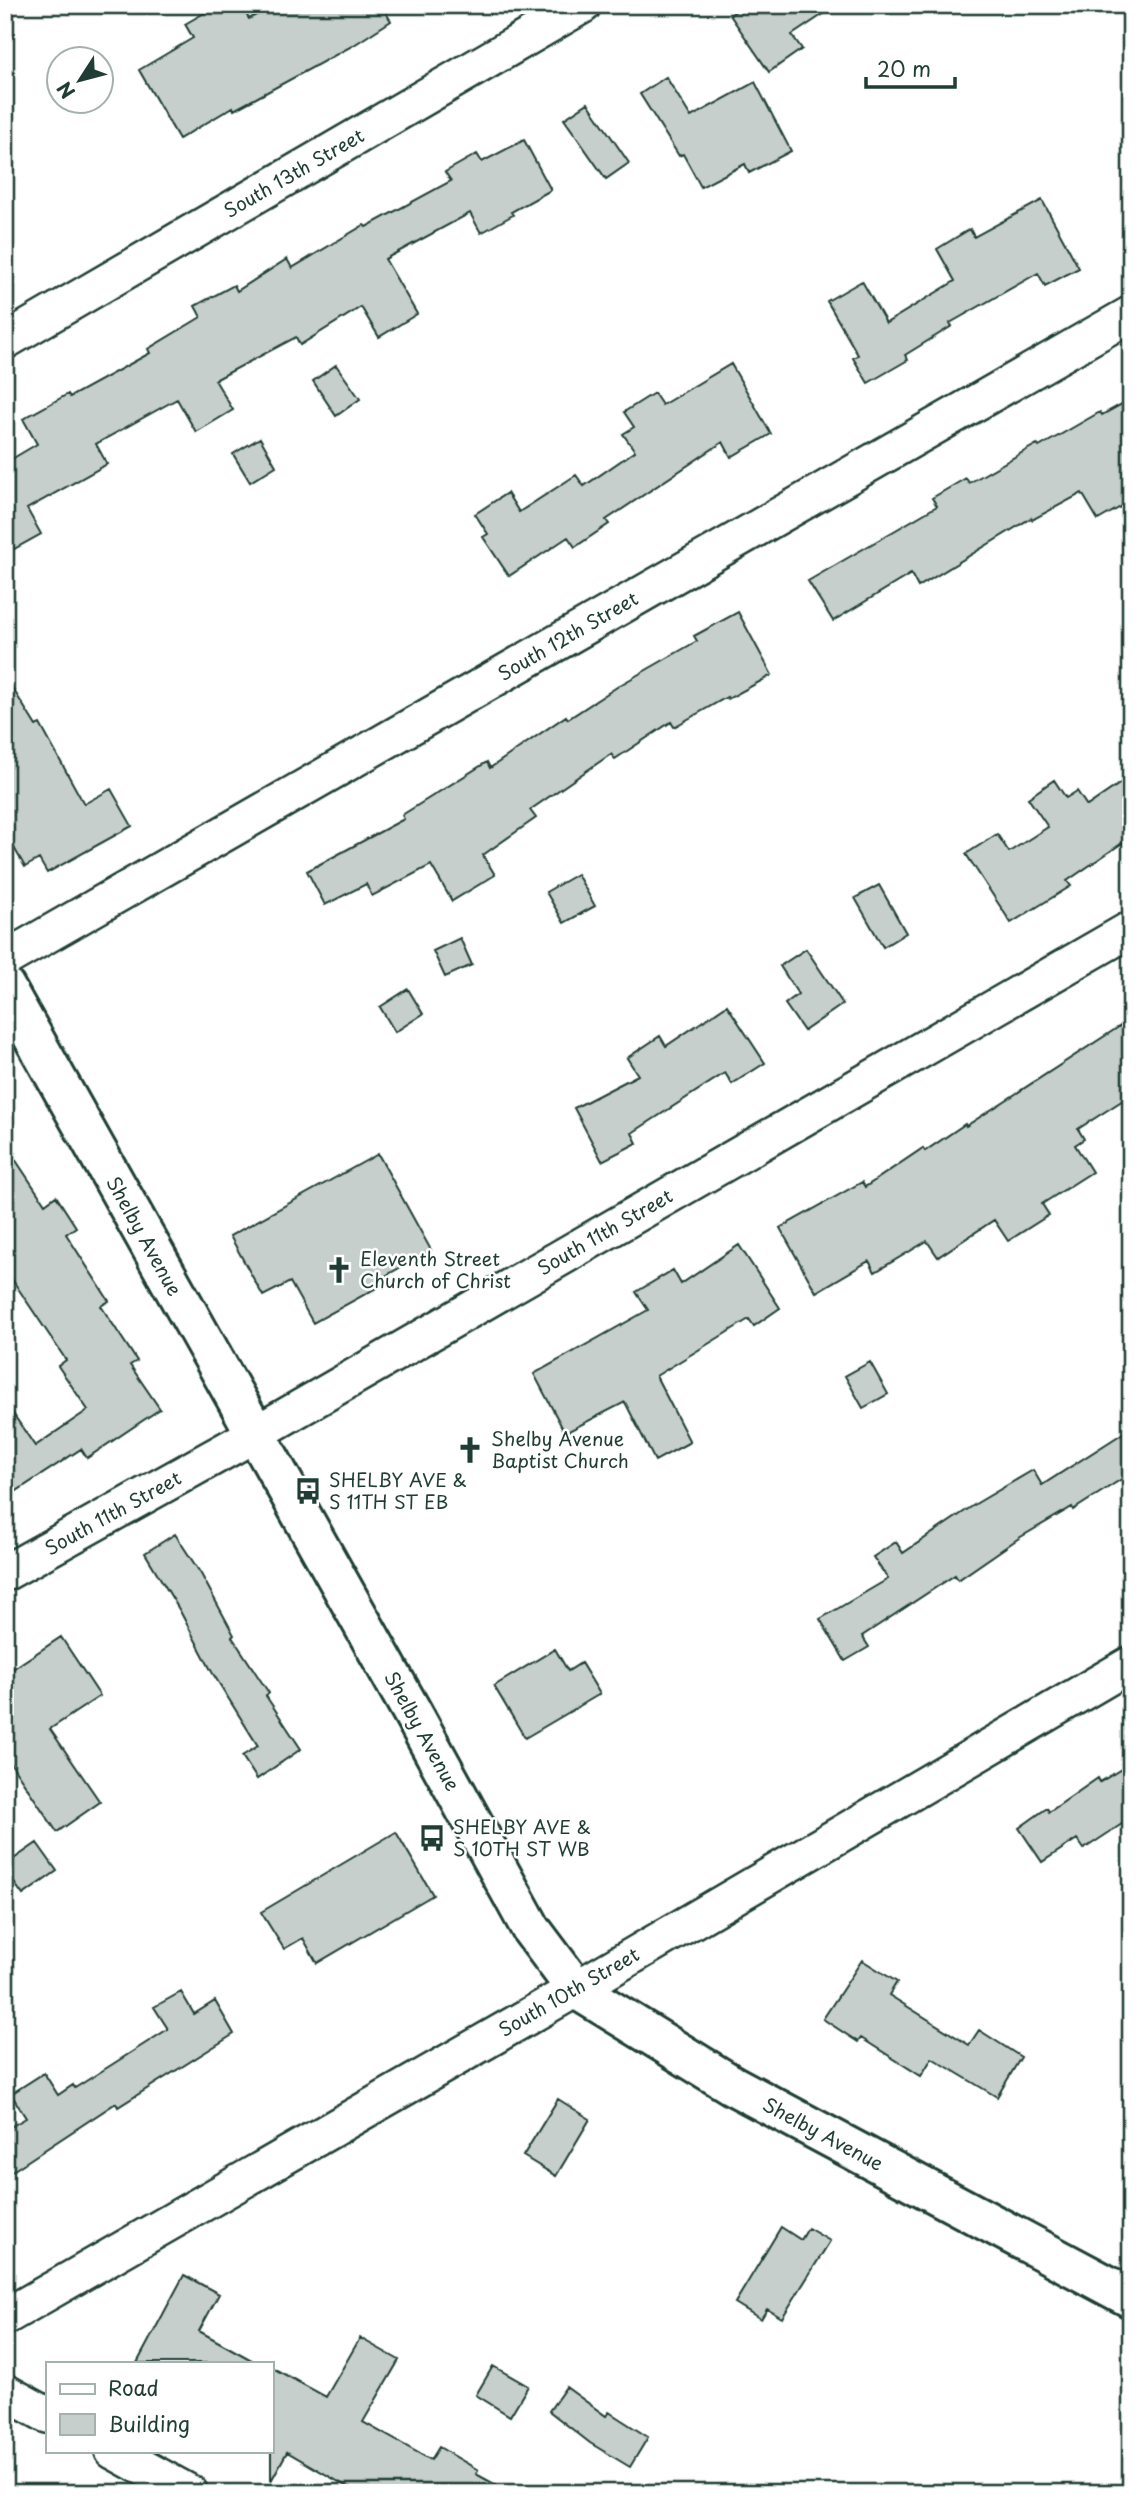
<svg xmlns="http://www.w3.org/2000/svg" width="1136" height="2498" font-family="'Playpen Sans',sans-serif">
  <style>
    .building { fill: #c7cfcc; stroke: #1f3d34; stroke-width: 2 }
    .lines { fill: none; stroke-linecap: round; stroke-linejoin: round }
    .minor-casing { stroke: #1f3d34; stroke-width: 40 }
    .tertiary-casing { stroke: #1f3d34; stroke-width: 44 }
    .minor { stroke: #fff; stroke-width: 35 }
    .tertiary { stroke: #fff; stroke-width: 38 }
    .labels { text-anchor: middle; stroke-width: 5; stroke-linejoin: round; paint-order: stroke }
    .street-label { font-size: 19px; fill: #1f3d34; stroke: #fff }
    .poi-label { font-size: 19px; fill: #1f3d34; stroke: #fff; text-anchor: start }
  </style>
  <rect width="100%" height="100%" fill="#fff"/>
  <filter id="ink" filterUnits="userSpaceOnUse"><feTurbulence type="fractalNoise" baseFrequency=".0143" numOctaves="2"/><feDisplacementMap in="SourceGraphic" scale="14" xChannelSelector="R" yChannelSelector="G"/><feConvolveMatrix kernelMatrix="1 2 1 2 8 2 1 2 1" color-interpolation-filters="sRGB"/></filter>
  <g filter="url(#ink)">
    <path class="building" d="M 218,5 L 241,5 L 249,19 L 275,5 L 381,5 L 391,21 L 354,45 L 234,110 L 233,107 L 179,139 L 139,70 L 193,38 L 185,24 Z
      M 744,5 L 837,5 L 792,35 L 802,49 L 769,72 L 730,15 Z
      M 666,77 L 691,117 L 755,82 L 791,151 L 749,173 L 745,164 L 701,187 L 683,154 L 679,156 L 640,94 Z
      M 588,103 L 629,163 L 606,179 L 564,119 Z
      M 524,140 L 551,190 L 511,212 L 513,215 L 481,233 L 470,213 L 385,259 L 417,314 L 379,337 L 361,307 L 300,345 L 296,337 L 215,380 L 233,410 L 196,432 L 177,399 L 96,444 L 107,464 L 27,509 L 41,534 L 5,554 L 5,463 L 37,444 L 23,419 L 68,394 L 70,397 L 150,353 L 148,349 L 201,317 L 195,306 L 234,285 L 237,291 L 287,259 L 292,268 L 364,225 L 366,227 L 451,181 L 445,172 L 477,154 L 482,162 Z
      M 1042,200 L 1079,268 L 1045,286 L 1038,273 L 950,323 L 952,326 L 905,355 L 908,360 L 868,383 L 853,358 L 858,355 L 827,301 L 862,281 L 886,323 L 955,281 L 937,249 L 970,229 L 974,237 Z
      M 731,364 L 771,434 L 731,457 L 723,442 L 606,520 L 609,524 L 575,547 L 568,537 L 509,576 L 483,537 L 488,534 L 475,514 L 507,493 L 519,512 L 576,475 L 584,486 L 635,451 L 623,434 L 634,427 L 624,412 L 654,393 L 662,405 Z
      M 336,365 L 360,399 L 336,416 L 313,381 Z
      M 1131,399 L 1131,501 L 1098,520 L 1082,493 L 1032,520 L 1031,518 L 918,587 L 911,574 L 833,621 L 808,581 L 937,506 L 932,498 L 966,478 L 969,483 L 1037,444 L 1039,447 L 1100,412 L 1102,415 Z
      M 260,438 L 276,466 L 250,482 L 233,454 Z
      M 738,612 L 772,675 L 728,699 L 727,697 L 674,727 L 671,722 L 615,759 L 611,754 L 530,810 L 536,818 L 483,855 L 495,875 L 452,901 L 431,865 L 372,896 L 366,884 L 325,905 L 307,871 L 404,819 L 402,815 L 487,762 L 490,768 L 566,716 L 568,719 L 620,685 L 697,641 L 694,636 Z
      M 5,676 L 36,726 L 40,724 L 84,804 L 111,789 L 132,826 L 47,873 L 39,859 L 25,867 L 5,832 Z
      M 1131,776 L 1131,837 L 1067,881 L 1071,886 L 1011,923 L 966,854 L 997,834 L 1009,852 L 1048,827 L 1028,798 L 1054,780 L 1066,798 L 1077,791 L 1087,806 Z
      M 577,874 L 595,906 L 564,923 L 546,892 Z
      M 879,885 L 906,933 L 883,947 L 855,898 Z
      M 460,938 L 472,965 L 445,977 L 433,951 Z
      M 806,949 L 843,1004 L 804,1031 L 785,1004 L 798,994 L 780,966 Z
      M 408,989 L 423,1014 L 395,1032 L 380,1007 Z
      M 727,1005 L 765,1063 L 732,1084 L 725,1073 L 632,1133 L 637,1143 L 602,1161 L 574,1108 L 638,1075 L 627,1058 L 660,1036 L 666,1046 Z
      M 1131,1019 L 1131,1095 L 1078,1129 L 1084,1139 L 1075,1145 L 1092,1172 L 1042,1204 L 1049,1215 L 1008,1241 L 994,1220 L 938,1257 L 927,1241 L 875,1272 L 869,1261 L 816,1292 L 780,1228 L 862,1182 L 865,1187 L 923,1148 L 925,1151 L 965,1124 L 966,1126 Z
      M 5,1144 L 45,1204 L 56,1196 L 76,1227 L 66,1234 L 109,1301 L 101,1306 L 137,1361 L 130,1365 L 160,1409 L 87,1458 L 81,1449 L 15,1492 L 5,1477 L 5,1402 L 35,1446 L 88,1410 L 58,1366 L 66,1360 L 5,1269 Z
      M 378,1154 L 431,1250 L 387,1275 L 391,1280 L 313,1323 L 290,1282 L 263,1296 L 230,1236 Z
      M 739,1245 L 780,1308 L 754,1326 L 749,1319 L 656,1376 L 690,1442 L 655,1461 L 625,1402 L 565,1433 L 534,1374 L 648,1310 L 636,1292 L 673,1270 L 681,1284 Z
      M 870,1362 L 888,1394 L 863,1408 L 845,1376 Z
      M 1131,1428 L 1131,1473 L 1073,1510 L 1072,1507 L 1019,1538 L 958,1580 L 955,1575 L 862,1636 L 869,1647 L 845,1661 L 820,1619 L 888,1579 L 873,1557 L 896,1542 L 903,1553 L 977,1503 L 1033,1470 L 1042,1485 Z
      M 175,1534 L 201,1574 L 234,1635 L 232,1637 L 269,1693 L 266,1696 L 301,1749 L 257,1779 L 242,1756 L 258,1746 L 212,1672 L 180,1611 L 145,1553 Z
      M 61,1637 L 100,1696 L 50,1729 L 100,1802 L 57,1832 L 5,1755 L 5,1674 Z
      M 555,1649 L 568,1671 L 581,1663 L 600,1694 L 525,1738 L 494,1686 Z
      M 1131,1763 L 1131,1818 L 1084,1849 L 1077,1839 L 1042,1862 L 1019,1828 L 1047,1808 L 1049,1812 L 1098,1778 L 1100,1782 Z
      M 396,1832 L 433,1895 L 317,1963 L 303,1938 L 284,1949 L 261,1912 Z
      M 37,1843 L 57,1871 L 23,1895 L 5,1870 L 5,1865 Z
      M 862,1960 L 897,1982 L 889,1995 L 969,2045 L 979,2030 L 1021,2057 L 997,2097 L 932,2058 L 921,2076 L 861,2038 L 858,2042 L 823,2019 Z
      M 181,1992 L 194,2014 L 215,2001 L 234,2034 L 118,2107 L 116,2103 L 5,2176 L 5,2130 L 26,2118 L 11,2094 L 44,2073 L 58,2095 L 73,2085 L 75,2088 L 168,2029 L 154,2007 Z
      M 558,2099 L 590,2119 L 556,2176 L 523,2156 Z
      M 781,2227 L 801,2240 L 808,2228 L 830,2241 L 782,2318 L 767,2309 L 761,2319 L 735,2303 Z
      M 184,2275 L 219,2294 L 199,2331 L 257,2363 L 137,2363 Z
      M 360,2338 L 399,2360 L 363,2422 L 431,2460 L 439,2447 L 478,2470 L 476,2474 L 511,2493 L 358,2493 L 287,2452 L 271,2481 L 271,2367 L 326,2397 Z
      M 493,2366 L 528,2386 L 510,2416 L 476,2395 Z
      M 566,2387 L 606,2416 L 609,2412 L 648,2437 L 630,2467 L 590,2443 L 549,2411 Z"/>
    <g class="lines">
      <defs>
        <path id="minor" d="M 5,341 L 583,5
          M 5,959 L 1131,314
          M 5,1573 L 255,1434 L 1131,929
          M 5,2317 L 576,1989 L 1131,1664
          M 5,2392 L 47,2415
          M 113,2451 L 190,2493"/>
        <path id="tertiary" d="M 5,987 L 412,1712 L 531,1929 L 576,1989 L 732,2085 L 1131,2298"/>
      </defs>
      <use href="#minor" class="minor-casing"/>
      <use href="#tertiary" class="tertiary-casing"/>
      <use href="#minor" class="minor"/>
      <use href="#tertiary" class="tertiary"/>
    </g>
  </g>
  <defs>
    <symbol id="church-bare" viewBox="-9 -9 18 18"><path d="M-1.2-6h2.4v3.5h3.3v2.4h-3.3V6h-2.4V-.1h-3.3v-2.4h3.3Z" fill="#1f3d34" stroke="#fff" stroke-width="2.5" paint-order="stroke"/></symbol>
    <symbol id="bus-bare" viewBox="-9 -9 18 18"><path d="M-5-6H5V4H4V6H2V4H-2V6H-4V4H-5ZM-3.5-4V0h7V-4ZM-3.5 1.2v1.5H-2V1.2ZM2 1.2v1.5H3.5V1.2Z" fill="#1f3d34" stroke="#fff" stroke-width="2.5" paint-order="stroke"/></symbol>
  </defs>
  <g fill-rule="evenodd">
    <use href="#church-bare" x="320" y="1251" width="38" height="38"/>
    <use href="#church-bare" x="451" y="1431" width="38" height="38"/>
    <use href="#bus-bare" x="289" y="1472" width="38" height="38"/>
    <use href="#bus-bare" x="413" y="1819" width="38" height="38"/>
  </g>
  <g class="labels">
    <g class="street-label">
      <text transform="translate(294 173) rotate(-30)" y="7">South 13th Street</text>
      <text transform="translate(568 636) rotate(-30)" y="7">South 12th Street</text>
      <text transform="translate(605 1232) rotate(-30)" y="7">South 11th Street</text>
      <text transform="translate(144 1236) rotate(61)" y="7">Shelby Avenue</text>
      <text transform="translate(113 1513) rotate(-29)" y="7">South 11th Street</text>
      <text transform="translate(422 1731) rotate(61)" y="7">Shelby Avenue</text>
      <text transform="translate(569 1992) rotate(-30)" y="7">South 10th Street</text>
      <text transform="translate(823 2134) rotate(28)" y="7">Shelby Avenue</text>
    </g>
    <g class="poi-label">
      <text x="360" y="1266">Eleventh Street<tspan x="360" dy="22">Church of Christ</tspan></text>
      <text x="491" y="1446">Shelby Avenue<tspan x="491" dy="22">Baptist Church</tspan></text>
      <text x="329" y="1487">SHELBY AVE &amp;<tspan x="329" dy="22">S 11TH ST EB</tspan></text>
      <text x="453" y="1834">SHELBY AVE &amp;<tspan x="453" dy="22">S 10TH ST WB</tspan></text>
    </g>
  </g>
  <rect width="1136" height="2498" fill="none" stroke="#fff" stroke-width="28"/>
  <rect x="14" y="14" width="1108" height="2470" fill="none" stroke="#1f3d34" stroke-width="2.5" filter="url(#ink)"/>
  <rect x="46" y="2362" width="228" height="91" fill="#ffffff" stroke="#a5b1ae" stroke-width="2"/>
  <rect x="60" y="2384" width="35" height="10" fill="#ffffff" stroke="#a5b1ae" stroke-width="2"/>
  <text x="108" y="2396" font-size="21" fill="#1f3d34">Road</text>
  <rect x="60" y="2414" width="35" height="21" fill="#c7cfcc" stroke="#a5b1ae" stroke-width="2"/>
  <text x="108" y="2432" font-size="21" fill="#1f3d34">Building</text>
  <g transform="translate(80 80) rotate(234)"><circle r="33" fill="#ffffff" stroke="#a5b1ae" stroke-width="2"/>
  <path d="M0-5L12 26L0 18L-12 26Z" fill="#1f3d34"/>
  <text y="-10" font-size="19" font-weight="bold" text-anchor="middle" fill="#1f3d34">N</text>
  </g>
  <path d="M866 77v10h89v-10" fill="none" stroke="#1f3d34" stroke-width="3.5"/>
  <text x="877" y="77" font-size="21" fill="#1f3d34" stroke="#ffffff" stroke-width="5" paint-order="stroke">20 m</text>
</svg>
